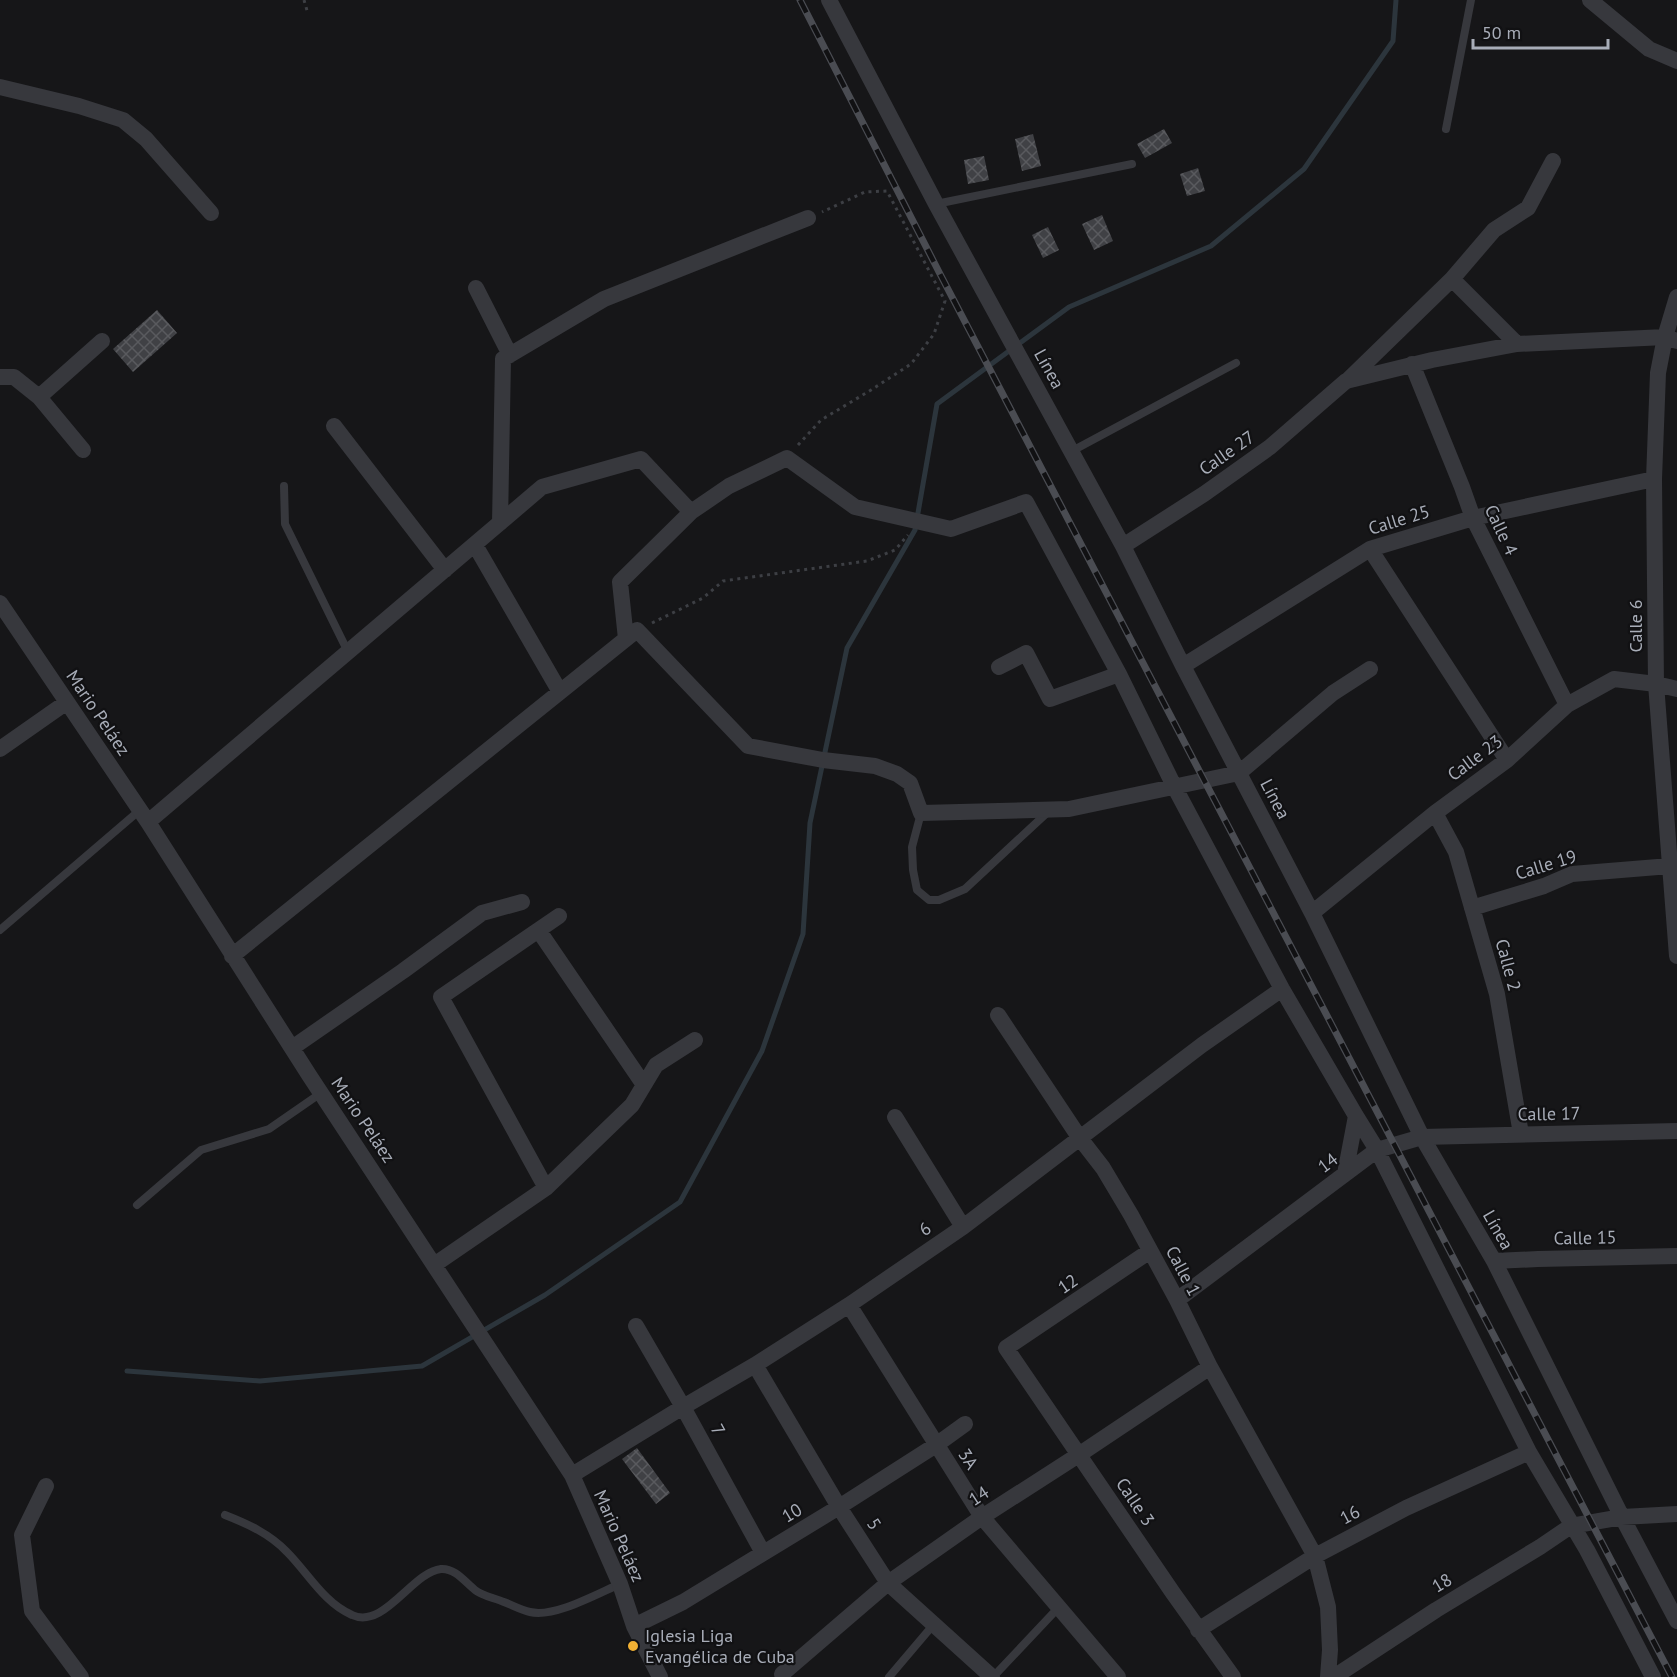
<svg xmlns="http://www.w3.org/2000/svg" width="1677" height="1677" font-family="'PT Sans',sans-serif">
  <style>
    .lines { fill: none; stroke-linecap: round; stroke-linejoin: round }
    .stream { stroke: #2c353c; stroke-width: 5 }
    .building { fill: url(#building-cross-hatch) }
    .path { stroke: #3d3f44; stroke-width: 3; stroke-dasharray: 3 4.5; stroke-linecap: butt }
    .service { stroke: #37383d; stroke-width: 8 }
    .minor { stroke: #37383d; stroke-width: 16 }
    .rail-casing { stroke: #4a4c52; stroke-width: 7 }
    .rail { stroke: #111113; stroke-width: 4.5; stroke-dasharray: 14; stroke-linecap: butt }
    .poi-dot { fill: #f2b134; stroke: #111113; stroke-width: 2 }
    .labels { text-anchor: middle; stroke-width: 4.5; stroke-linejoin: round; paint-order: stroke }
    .street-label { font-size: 18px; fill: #a8adb8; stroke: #111113 }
    .poi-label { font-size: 18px; fill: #a8adb8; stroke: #111113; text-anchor: start }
  </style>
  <defs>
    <pattern id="building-cross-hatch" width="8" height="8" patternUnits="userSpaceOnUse" patternTransform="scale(1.5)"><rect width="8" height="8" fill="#404145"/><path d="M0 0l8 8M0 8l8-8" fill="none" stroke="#595a5e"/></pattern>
  </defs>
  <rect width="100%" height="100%" fill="#161618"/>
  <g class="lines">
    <path class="stream" d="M 127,1371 L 260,1381 L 422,1366 L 545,1295 L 680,1202 L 762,1051 L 803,934 L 810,823 L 847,648 L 915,530 L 937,404 L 1069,307 L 1211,246 L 1304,169 L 1393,41 L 1396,0"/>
  </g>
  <path class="building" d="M 1164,129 L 1172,143 L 1145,158 L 1137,144 Z
    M 1033,134 L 1041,166 L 1022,171 L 1015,139 Z
    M 984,156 L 989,180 L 968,184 L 964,160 Z
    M 1198,168 L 1205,191 L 1187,196 L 1180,174 Z
    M 1102,215 L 1113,241 L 1094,250 L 1082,224 Z
    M 1048,227 L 1059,250 L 1043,258 L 1032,235 Z
    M 157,310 L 177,333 L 133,372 L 113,349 Z
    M 637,1448 L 670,1493 L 656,1504 L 622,1459 Z"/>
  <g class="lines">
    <path class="path" d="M 304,0 L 308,14
      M 798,445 L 821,420 L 871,390 L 911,364 L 934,334 L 945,301 L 887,191 L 865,192 L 822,212
      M 652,623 L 703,598 L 723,581 L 867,561 L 895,550 L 908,535"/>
    <path class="service" d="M 1446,129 L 1471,0
      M 936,204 L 1132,164
      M 1072,451 L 1236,363
      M 284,486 L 285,524 L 348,652
      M 921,813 L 912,847 L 913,870 L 917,890 L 929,900 L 939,900 L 965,889 L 1049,811
      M 0,930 L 140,810
      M 137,1205 L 201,1150 L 269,1129 L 321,1093
      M 225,1515 C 248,1524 270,1534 287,1552 C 308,1573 324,1603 352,1615 C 384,1630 412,1572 441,1569 C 455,1568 465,1582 475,1590 C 482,1596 495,1598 504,1602 C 512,1605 521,1610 530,1612 C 554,1618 597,1594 620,1584
      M 889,1677 L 934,1624
      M 993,1677 L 1059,1607"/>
    <path class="minor" d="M 829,0 L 936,204 L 1123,546 L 1183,666 L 1312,913 L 1422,1137 L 1494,1261 L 1622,1517 L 1677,1621
      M 1590,0 L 1649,49 L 1677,61
      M 0,87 L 79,106 L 123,120 L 146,139 L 211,213
      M 1452,279 L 1517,344
      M 476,288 L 510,355
      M 1677,297 L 1665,337 L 1658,373 L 1654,479 L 1656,684 L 1677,956
      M 1412,364 L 1462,487 L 1473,518 L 1567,705
      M 0,377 L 14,377 L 39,397 L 102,341
      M 1347,381 L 1452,279 L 1494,230 L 1528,208 L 1553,161
      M 39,397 L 83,450
      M 334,426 L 445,570
      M 500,523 L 503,359 L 604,299 L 808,218
      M 475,545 L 560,692
      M 1123,546 L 1204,494 L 1270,447 L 1346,381 L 1432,360 L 1517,344 L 1665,337 L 1677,341
      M 1370,549 L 1507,760
      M 0,603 L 148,822 L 309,1075 L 572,1475 L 620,1584 L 634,1626 L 660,1677
      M 626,639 L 620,582 L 691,512 L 729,486 L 787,458 L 855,507 L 951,529 L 1026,502 L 1119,674 L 1174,786 L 1282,989 L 1356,1116 L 1377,1150 L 1529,1452 L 1587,1550 L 1653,1677
      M 1183,666 L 1370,549 L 1473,518 L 1654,479
      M 999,667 L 1026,653 L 1050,699 L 1119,674
      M 0,749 L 67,702
      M 1435,813 L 1456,852 L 1497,994 L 1521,1134
      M 148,822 L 542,487 L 641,459 L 691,512
      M 1472,908 L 1544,886 L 1572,874 L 1670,866
      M 1312,913 L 1435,813 L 1507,760 L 1567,705 L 1614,679 L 1656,684 L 1677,689
      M 539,931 L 644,1085
      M 232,956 L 637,630 L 748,746 L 823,760 L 875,766 L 897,774 L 910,783 L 921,813 L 1069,809 L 1239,773 L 1333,693 L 1370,669
      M 998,1015 L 1079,1137 L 1103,1168 L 1131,1215 L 1177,1300 L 1210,1367 L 1315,1556 L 1328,1607 L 1330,1650 L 1328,1677
      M 292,1048 L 403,971 L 482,913 L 522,902
      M 895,1117 L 963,1227
      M 1345,1174 L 1356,1116
      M 546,1188 L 441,997 L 559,916
      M 1150,1251 L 1006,1348 L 1173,1593 L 1233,1677
      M 1494,1261 L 1538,1259 L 1677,1256
      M 434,1265 L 546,1188 L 632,1105 L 656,1065 L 695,1040
      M 1177,1300 L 1377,1150 L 1422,1137 L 1677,1131
      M 849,1305 L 982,1517 L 1118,1677
      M 636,1326 L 683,1407 L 763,1553
      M 755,1365 L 839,1507 L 888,1583 L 992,1677
      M 572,1475 L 683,1407 L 755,1365 L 849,1305 L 963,1227 L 1202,1045 L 1282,989
      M 46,1486 L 22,1535 L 32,1611 L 81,1677
      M 634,1626 L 683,1602 L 839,1507 L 936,1445 L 965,1424
      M 1198,1630 L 1315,1556 L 1406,1508 L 1529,1452
      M 782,1674 L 888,1583 L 982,1517 L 1080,1454 L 1210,1367
      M 1334,1677 L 1436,1610 L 1540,1547 L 1571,1526 L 1622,1517 L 1677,1514"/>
    <defs>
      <path id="rail" d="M 800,0 L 939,272 L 1672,1677"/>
    </defs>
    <use href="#rail" class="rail-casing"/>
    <use href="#rail" class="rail"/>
  </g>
  <circle class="poi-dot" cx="633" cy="1646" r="6"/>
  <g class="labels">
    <g class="street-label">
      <text transform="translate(1049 369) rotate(61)" y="6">Línea</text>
      <text transform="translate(1227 453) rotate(-35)" y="6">Calle 27</text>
      <text transform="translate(1399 520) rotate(-17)" y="6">Calle 25</text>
      <text transform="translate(1501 530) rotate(65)" y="6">Calle 4</text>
      <text transform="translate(1636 626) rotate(-90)" y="6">Calle 6</text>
      <text transform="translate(98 713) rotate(56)" y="6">Mario Peláez</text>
      <text transform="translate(1475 758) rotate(-37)" y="6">Calle 23</text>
      <text transform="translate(1275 799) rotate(62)" y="6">Línea</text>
      <text transform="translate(1546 865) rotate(-17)" y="6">Calle 19</text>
      <text transform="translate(1508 965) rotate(75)" y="6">Calle 2</text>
      <text transform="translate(1549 1114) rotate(-1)" y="6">Calle 17</text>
      <text transform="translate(363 1120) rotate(56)" y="6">Mario Peláez</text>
      <text transform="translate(1328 1163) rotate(-37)" y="6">14</text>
      <text transform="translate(925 1229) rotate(-35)" y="6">6</text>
      <text transform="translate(1498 1230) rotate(60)" y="6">Línea</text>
      <text transform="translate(1585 1238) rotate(-1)" y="6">Calle 15</text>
      <text transform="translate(1183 1271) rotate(62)" y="6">Calle 1</text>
      <text transform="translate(1068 1284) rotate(-34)" y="6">12</text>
      <text transform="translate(718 1430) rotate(61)" y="6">7</text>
      <text transform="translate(968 1459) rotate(57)" y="6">3A</text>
      <text transform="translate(979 1496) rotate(-33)" y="6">14</text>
      <text transform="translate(1135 1502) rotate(56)" y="6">Calle 3</text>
      <text transform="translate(792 1513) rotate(-31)" y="6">10</text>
      <text transform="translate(1350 1515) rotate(-28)" y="6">16</text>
      <text transform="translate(874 1524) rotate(57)" y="6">5</text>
      <text transform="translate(619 1536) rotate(66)" y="6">Mario Peláez</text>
      <text transform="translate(1442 1583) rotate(-31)" y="6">18</text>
    </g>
    <g class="poi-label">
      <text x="645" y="1642">Iglesia Liga<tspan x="645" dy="21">Evangélica de Cuba</tspan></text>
    </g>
  </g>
  <path d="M1473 39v9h135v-9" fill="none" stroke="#a8adb8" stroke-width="3"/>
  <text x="1482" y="39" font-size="18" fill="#a8adb8" stroke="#111113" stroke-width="4.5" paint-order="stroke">50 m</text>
</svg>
